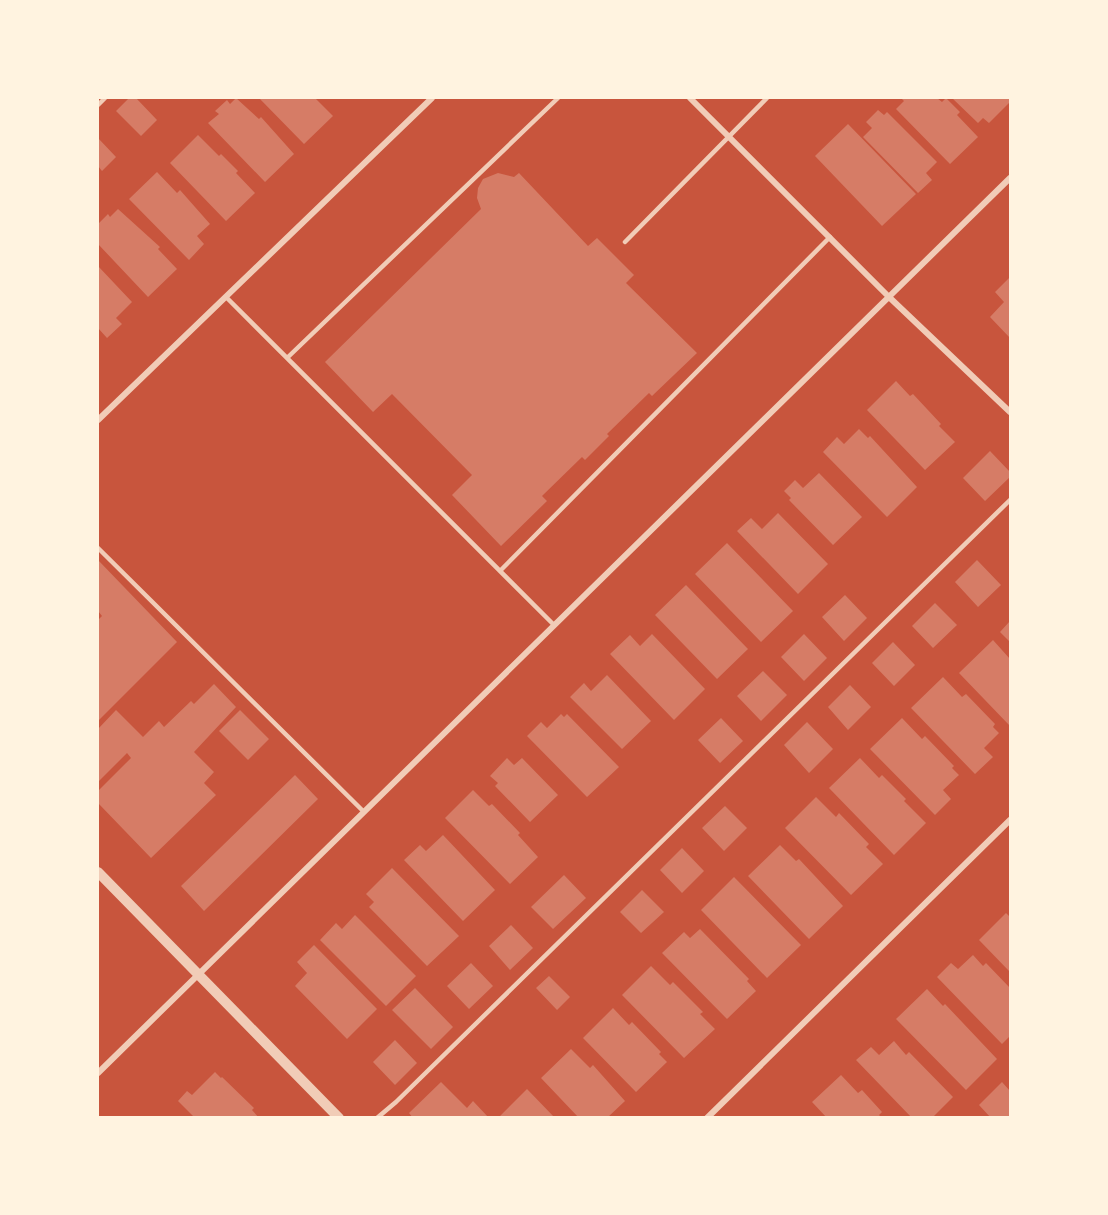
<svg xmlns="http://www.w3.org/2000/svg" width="1108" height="1215" font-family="'Noto Sans',sans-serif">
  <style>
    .building { fill: #d67c66 }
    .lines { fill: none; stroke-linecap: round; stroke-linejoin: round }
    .service { stroke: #f1ccb7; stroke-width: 4.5 }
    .minor { stroke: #f1ccb7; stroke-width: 6 }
    .tertiary { stroke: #f1ccb7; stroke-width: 10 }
  </style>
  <rect width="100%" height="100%" fill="#c8553d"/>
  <path class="building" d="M 129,98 L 136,98 L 157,120 L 141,136 L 116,111 Z
    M 236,98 L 259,119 L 261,117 L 294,154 L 265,182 L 208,123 L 219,114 L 215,111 L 227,100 L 230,104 Z
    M 259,98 L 315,98 L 333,116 L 304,144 Z
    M 901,98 L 937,98 L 942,102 L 946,98 L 960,112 L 957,115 L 978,137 L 950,164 L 896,109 L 904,101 Z
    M 952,98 L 1010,98 L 1010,102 L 989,123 L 983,118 L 978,123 Z
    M 878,110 L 884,115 L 887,112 L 937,162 L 926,173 L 932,180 L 918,193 L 863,137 L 872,128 L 866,122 Z
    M 848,124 L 916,194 L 882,226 L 815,156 Z
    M 198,135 L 219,156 L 221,154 L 238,171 L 236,173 L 255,193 L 226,221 L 170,163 Z
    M 98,138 L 116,157 L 102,171 L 98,166 Z
    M 157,172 L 177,193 L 180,190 L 210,224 L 197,236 L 204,244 L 189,260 L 129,199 Z
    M 498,173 L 514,177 L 519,173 L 588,246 L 597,238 L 634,275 L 626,283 L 697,353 L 652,396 L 649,393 L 607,434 L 609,436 L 585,460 L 582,457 L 542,496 L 547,501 L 501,546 L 452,495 L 472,475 L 392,394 L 373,412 L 325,362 L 481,209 L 477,198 L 478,188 L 483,179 Z
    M 118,209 L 160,247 L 158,249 L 177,269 L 148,297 L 98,244 L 98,224 L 108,214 L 110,217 Z
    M 98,266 L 132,302 L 116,318 L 122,324 L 107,338 L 98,328 Z
    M 1010,277 L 1010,338 L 990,317 L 1004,302 L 995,292 Z
    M 896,381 L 910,396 L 913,394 L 941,424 L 939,426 L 955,442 L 925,470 L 867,410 Z
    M 859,429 L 868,438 L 870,436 L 917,487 L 887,517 L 823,452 L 837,437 L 844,444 Z
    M 990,451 L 1010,472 L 1010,477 L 985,501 L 963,478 Z
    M 819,473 L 862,517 L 833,545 L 789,500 L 791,498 L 784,491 L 795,480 L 803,488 Z
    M 778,513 L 828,564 L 798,594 L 737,531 L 751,518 L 762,529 Z
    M 727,543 L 793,611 L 761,642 L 695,574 Z
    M 98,560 L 177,642 L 98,721 L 98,620 L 102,616 L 98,611 Z
    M 977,560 L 1001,585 L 978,607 L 955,582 Z
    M 686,585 L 748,649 L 717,679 L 655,615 Z
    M 845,595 L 867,618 L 844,641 L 822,617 Z
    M 935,603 L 957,625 L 933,648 L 912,626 Z
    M 1010,621 L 1010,642 L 1000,632 Z
    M 652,634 L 705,689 L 674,720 L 610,654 L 630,635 L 640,646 Z
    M 804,634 L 827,658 L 804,681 L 781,657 Z
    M 993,640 L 1010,659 L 1010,726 L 959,673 Z
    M 893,642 L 915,665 L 894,686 L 872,663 Z
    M 763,671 L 787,695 L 761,721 L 737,696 Z
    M 607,675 L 651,721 L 622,749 L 570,697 L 584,683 L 591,691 Z
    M 943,677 L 962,697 L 966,694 L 995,724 L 993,727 L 999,733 L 984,748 L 993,757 L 975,774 L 911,708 Z
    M 214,684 L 236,707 L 194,752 L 214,772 L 204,783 L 216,795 L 151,858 L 98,803 L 98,791 L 131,758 L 127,753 L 98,782 L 98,729 L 116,710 L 143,737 L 159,721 L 164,727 L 191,701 L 194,704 Z
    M 850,685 L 871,707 L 848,730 L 828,707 Z
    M 240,710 L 269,739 L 248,760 L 219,731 Z
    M 561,714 L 564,717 L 567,714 L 619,767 L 587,797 L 527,736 L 541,722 L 547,728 Z
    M 721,718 L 743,741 L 720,763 L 698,740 Z
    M 902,718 L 922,739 L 925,736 L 954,766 L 952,768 L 959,775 L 943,790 L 951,799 L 935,815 L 870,749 Z
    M 807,722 L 833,749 L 809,773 L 784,745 Z
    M 507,758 L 514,765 L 522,758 L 558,795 L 530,822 L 495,786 L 498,783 L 490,776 Z
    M 860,758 L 879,778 L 882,775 L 906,799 L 904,801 L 926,823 L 894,855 L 829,788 Z
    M 295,775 L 318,799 L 204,911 L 181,886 Z
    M 473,790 L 489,806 L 492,804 L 520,833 L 518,835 L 538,857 L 510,884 L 445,818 Z
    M 816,797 L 836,817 L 839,813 L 869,844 L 866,847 L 883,864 L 851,895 L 785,828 Z
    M 725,806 L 747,828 L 724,851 L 702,828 Z
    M 443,835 L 495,890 L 463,921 L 404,860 L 420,845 L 426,851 Z
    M 780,845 L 796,861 L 799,859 L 843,906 L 809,939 L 748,876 Z
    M 682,848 L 704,871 L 682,893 L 660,870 Z
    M 392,868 L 459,936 L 427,966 L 369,907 L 374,902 L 366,894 Z
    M 564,875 L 586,898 L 553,929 L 531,907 Z
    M 734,877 L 801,945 L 767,978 L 701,910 Z
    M 642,890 L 664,912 L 641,933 L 620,912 Z
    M 1006,913 L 1010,917 L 1010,972 L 979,940 Z
    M 355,915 L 416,976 L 386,1006 L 320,940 L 336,923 L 342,929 Z
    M 511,925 L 533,948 L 510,970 L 489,946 Z
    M 700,929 L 749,979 L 747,981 L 756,991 L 727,1019 L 662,953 L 684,932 L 690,938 Z
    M 314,945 L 377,1009 L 347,1039 L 295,986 L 307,973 L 297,962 Z
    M 973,955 L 983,966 L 986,963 L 1010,988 L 1010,1036 L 1002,1044 L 937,977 L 951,963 L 958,969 Z
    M 471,963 L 493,986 L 469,1009 L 447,986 Z
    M 651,966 L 670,985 L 673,982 L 703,1012 L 700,1014 L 715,1029 L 684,1058 L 622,995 Z
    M 549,976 L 570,997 L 557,1010 L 536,988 Z
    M 415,988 L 453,1027 L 431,1049 L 392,1010 Z
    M 927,989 L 943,1006 L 945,1004 L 997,1059 L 966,1090 L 896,1019 Z
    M 613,1008 L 629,1025 L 632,1022 L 661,1052 L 659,1054 L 667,1062 L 636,1092 L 583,1038 Z
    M 395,1040 L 417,1063 L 395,1085 L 373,1062 Z
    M 894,1041 L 906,1055 L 909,1052 L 953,1097 L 932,1118 L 912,1118 L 856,1060 L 871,1047 L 879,1055 Z
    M 571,1049 L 590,1068 L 593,1065 L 625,1101 L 607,1118 L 579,1118 L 541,1078 Z
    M 215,1072 L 221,1078 L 222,1077 L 254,1108 L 252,1110 L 259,1118 L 195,1118 L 178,1101 L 187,1091 L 192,1095 Z
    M 841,1075 L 858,1093 L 862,1090 L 882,1112 L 879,1115 L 882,1118 L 827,1118 L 812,1102 Z
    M 441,1082 L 467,1108 L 473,1101 L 489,1118 L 413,1118 L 409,1113 Z
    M 1002,1082 L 1010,1091 L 1010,1118 L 991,1118 L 979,1105 Z
    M 527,1089 L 555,1118 L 498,1118 Z"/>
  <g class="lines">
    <path class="service" d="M 98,105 L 105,98
      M 625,242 L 767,98
      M 226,297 L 554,625
      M 287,358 L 558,98
      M 98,548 L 364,812
      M 500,571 L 830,237
      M 377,1118 L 396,1102 L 1010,500"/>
    <path class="minor" d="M 690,98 L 889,297 L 1010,412
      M 98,420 L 432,98
      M 98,1073 L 1010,178
      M 707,1118 L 1010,820"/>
    <path class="tertiary" d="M 98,872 L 339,1118"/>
  </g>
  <rect width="1108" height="1215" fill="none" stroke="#fff3e0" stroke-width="198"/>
</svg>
